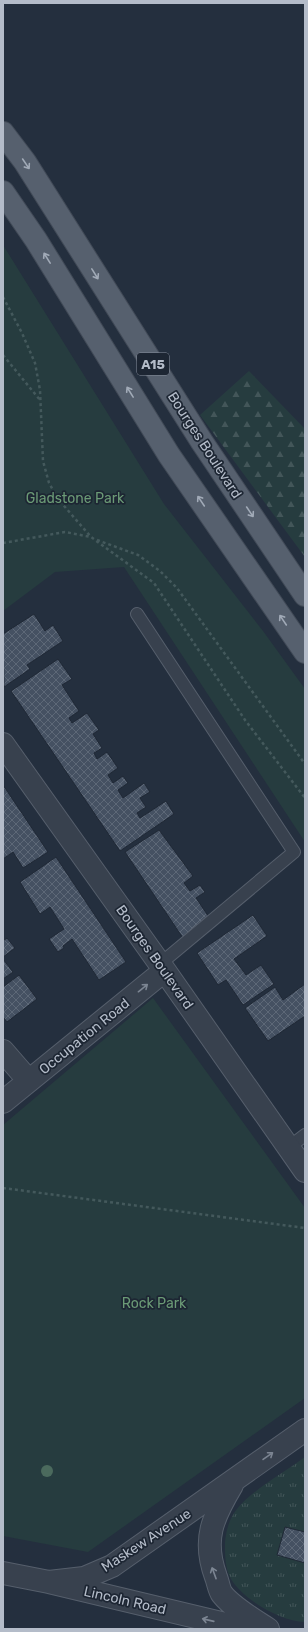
<svg xmlns="http://www.w3.org/2000/svg" width="308" height="1632" font-family="Rubik,sans-serif">
  <style>
    .grass { fill: url(#grass-tufts) }
    .forest { fill: url(#forest-firs) }
    .green { fill: #263c3f }
    .building { fill: url(#building-cross-hatch); stroke: #1f2835 }
    .lines { fill: none; stroke-linecap: round; stroke-linejoin: round }
    .service-casing { stroke: #565f6c; stroke-width: 14 }
    .minor-casing { stroke: #565f6c; stroke-width: 24 }
    .tertiary-casing { stroke: #565f6c; stroke-width: 24 }
    .primary-casing { stroke: #414a57; stroke-width: 24 }
    .path { stroke: #44595c; stroke-width: 2.5; stroke-dasharray: 3 3; stroke-linecap: butt }
    .service { stroke: #38414e; stroke-width: 12 }
    .minor { stroke: #38414e; stroke-width: 22 }
    .tertiary { stroke: #38414e; stroke-width: 22 }
    .primary { stroke: #56606e; stroke-width: 22 }
    .tree { fill: #4b6a5d }
    .oneway { stroke: #a1aab7 }
    .oneway2 { stroke: #7c8592 }
    .labels { text-anchor: middle; stroke-width: 3.5; stroke-linejoin: round; paint-order: stroke }
    .shield { fill: #1d2633; stroke: #878f9c; stroke-width: 1 }
    .shield-label { font-size: 13px; font-weight: bold; fill: #b4bcc9 }
    .street-label { font-size: 14px; fill: #b4bcc9; stroke: #1d2633 }
    .park-label { font-size: 14px; fill: #6b9a76; stroke: #1d2633 }
  </style>
  <defs>
    <pattern id="grass-tufts" width="24" height="20" patternUnits="userSpaceOnUse"><rect width="24" height="20" fill="#263c3f"/><path d="M3 7l-1-3M5 7V3M7 7l1-3M15 17l-1-3M17 17v-4M19 17l1-3" fill="none" stroke="#435659"/></pattern>
    <pattern id="forest-firs" width="22" height="20" patternUnits="userSpaceOnUse"><rect width="22" height="20" fill="#263c3f"/><path d="M5 1l3.5 6h-7zM16 11l3.5 6h-7z" fill="#435659"/></pattern>
    <pattern id="building-cross-hatch" width="8" height="8" patternUnits="userSpaceOnUse"><rect width="8" height="8" fill="#455162"/><path d="M0 0l8 8M0 8l8-8" fill="none" stroke="#5d6877"/></pattern>
  </defs>
  <rect width="100%" height="100%" fill="#242f3e"/>
  <path class="grass" d="M 305,1457 L 305,1622 C 280,1621 244,1600 231,1579 C 225,1569 225,1554 225,1543 C 226,1531 229,1519 237,1509 C 251,1491 286,1471 305,1457 Z"/>
  <path class="forest" d="M 249,371 L 305,429 L 305,557 L 200,415 Z"/>
  <path class="green" d="M 3,245 L 164,504 L 263,631 L 305,689 L 305,842 L 124,567 L 55,572 L 3,611 Z
    M 153,998 L 305,1208 L 305,1398 L 88,1552 L 3,1536 L 3,1125 Z"/>
  <path class="building" d="M 34,614 L 45,631 L 53,625 L 63,641 L 27,665 L 30,669 L 4,687 L 3,634 Z
    M 58,659 L 72,679 L 62,685 L 79,711 L 69,718 L 72,723 L 87,713 L 99,730 L 93,734 L 102,748 L 94,753 L 97,759 L 107,752 L 118,768 L 108,775 L 113,783 L 123,776 L 128,783 L 118,790 L 123,798 L 144,783 L 150,792 L 140,798 L 146,807 L 137,813 L 140,818 L 166,801 L 174,814 L 120,851 L 11,691 Z
    M 3,785 L 48,852 L 23,868 L 13,852 L 3,859 Z
    M 159,830 L 193,876 L 184,883 L 190,891 L 200,885 L 205,892 L 196,898 L 211,920 L 183,938 L 125,852 Z
    M 56,857 L 126,962 L 99,980 L 72,939 L 63,946 L 64,948 L 58,952 L 49,939 L 64,929 L 50,907 L 40,914 L 20,882 Z
    M 253,915 L 267,936 L 234,959 L 246,975 L 261,965 L 274,984 L 243,1005 L 226,980 L 218,985 L 197,953 Z
    M 7,938 L 15,948 L 3,957 L 3,941 Z
    M 3,959 L 13,972 L 3,979 Z
    M 19,975 L 37,999 L 7,1022 L 3,1017 L 3,987 Z
    M 305,984 L 305,1016 L 268,1041 L 245,1008 L 275,987 L 283,1000 Z
    M 285,1527 L 305,1532 L 305,1563 L 277,1555 Z"/>
  <g class="lines">
    <defs>
      <path id="service" d="M 137,614 L 294,852 L 160,964
        M 288,1148 L 305,1135"/>
      <path id="minor" d="M 3,744 L 160,964 L 305,1171
        M 3,1051 L 29,1081
        M 3,1102 L 164,971"/>
      <path id="tertiary" d="M 232,1485 C 213,1517 202,1539 216,1577 C 218,1582 219,1590 222,1594 C 232,1607 254,1620 268,1629
        M 3,1573 L 49,1582 L 246,1629
        M 49,1582 L 84,1578 L 112,1566 L 305,1430"/>
      <path id="primary" d="M 3,133 L 25,162 L 202,442 L 305,595
        M 3,192 L 36,240 L 169,455 L 305,652"/>
    </defs>
    <use href="#service" class="service-casing"/>
    <use href="#minor" class="minor-casing"/>
    <use href="#tertiary" class="tertiary-casing"/>
    <use href="#primary" class="primary-casing"/>
    <path class="path" d="M 3,297 L 22,333 L 35,363 L 40,390 L 43,461 L 49,483 L 58,499 L 91,537 L 154,583 L 245,720 L 305,798
      M 3,355 L 40,400
      M 97,540 L 138,555 L 160,571 L 177,588 L 305,764
      M 3,543 L 65,532 L 91,537
      M 3,1188 L 305,1228"/>
    <use href="#service" class="service"/>
    <use href="#minor" class="minor"/>
    <use href="#tertiary" class="tertiary"/>
    <use href="#primary" class="primary"/>
  </g>
  <circle class="tree" cx="47" cy="1471" r="6"/>
  <defs><path id="oneway-shaft" d="M-6 0H5M1.5-3L5.5 0L1.5 3" fill="none" stroke-width="1.6" stroke-linecap="round" stroke-linejoin="round"/></defs>
  <g class="oneway">
    <use href="#oneway-shaft" transform="translate(26 164) rotate(56)"/>
    <use href="#oneway-shaft" transform="translate(47 258) rotate(-122)"/>
    <use href="#oneway-shaft" transform="translate(95 274) rotate(58)"/>
    <use href="#oneway-shaft" transform="translate(130 392) rotate(-122)"/>
    <use href="#oneway-shaft" transform="translate(201 501) rotate(-124)"/>
    <use href="#oneway-shaft" transform="translate(250 512) rotate(56)"/>
    <use href="#oneway-shaft" transform="translate(283 620) rotate(-124)"/>
  </g>
  <g class="oneway2">
    <use href="#oneway-shaft" transform="translate(143 988) rotate(-39)"/>
    <use href="#oneway-shaft" transform="translate(268 1456) rotate(-35)"/>
    <use href="#oneway-shaft" transform="translate(214 1573) rotate(-110)"/>
    <use href="#oneway-shaft" transform="translate(208 1620) rotate(-167)"/>
  </g>
  <g class="labels">
    <rect class="shield" x="137" y="353" width="32" height="22" rx="3"/>
    <g class="shield-label">
      <text x="153" y="369">A15</text>
    </g>
    <g class="street-label">
      <text transform="translate(205 445) rotate(57)" y="5">Bourges Boulevard</text>
      <text transform="translate(155 957) rotate(55)" y="5">Bourges Boulevard</text>
      <text transform="translate(84 1036) rotate(-39)" y="5">Occupation Road</text>
      <text transform="translate(146 1540) rotate(-33)" y="5">Maskew Avenue</text>
      <text transform="translate(125 1600) rotate(13)" y="5">Lincoln Road</text>
    </g>
    <g class="park-label">
      <text x="75" y="503">Gladstone Park</text>
      <text x="154" y="1308">Rock Park</text>
    </g>
  </g>
  <rect width="308" height="1632" fill="none" stroke="#b4bcc9" stroke-width="8"/>
</svg>
